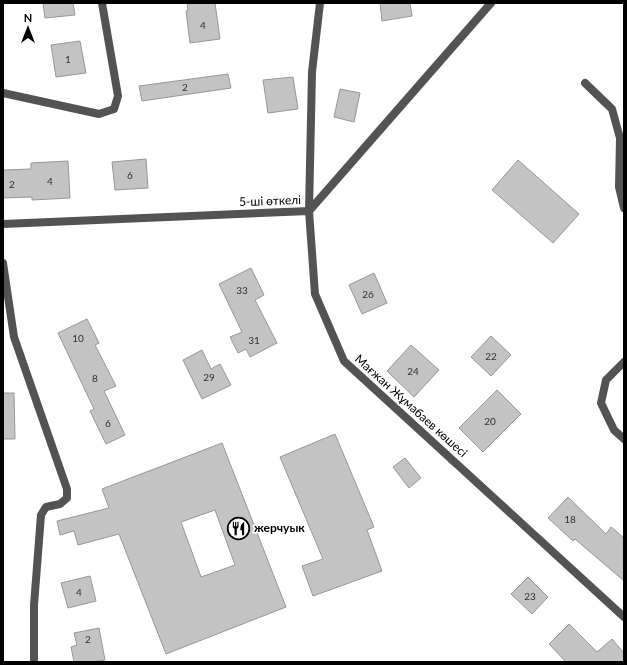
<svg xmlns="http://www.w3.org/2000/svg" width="627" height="665" font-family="Lato,sans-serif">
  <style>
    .building { fill: #c3c3c3; stroke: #979797; fill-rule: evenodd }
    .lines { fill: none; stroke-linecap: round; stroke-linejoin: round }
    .lane { stroke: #535353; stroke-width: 8 }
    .street { stroke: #535353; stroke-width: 8 }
    .labels { text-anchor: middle; stroke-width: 3.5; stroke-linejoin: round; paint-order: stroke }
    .number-label { font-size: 10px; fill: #313131 }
    .street-label { font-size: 12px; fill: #000; stroke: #fff }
    .poi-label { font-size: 12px; font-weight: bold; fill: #000; stroke: #fff; text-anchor: start }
  </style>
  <rect width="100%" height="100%" fill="#fff"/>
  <path class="building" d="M 43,3 L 73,3 L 75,15 L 45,18 Z
    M 187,3 L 215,3 L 220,39 L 190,43 L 186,11 L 188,10 Z
    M 380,3 L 410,3 L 412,16 L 382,21 Z
    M 80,41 L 86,73 L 56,77 L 51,45 Z
    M 228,74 L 231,88 L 142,101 L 139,86 Z
    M 293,77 L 298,109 L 268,113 L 263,80 Z
    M 340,89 L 360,93 L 354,122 L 334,117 Z
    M 146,159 L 148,188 L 115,190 L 112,162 Z
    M 518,160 L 579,214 L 553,243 L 492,190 Z
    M 68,161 L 70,198 L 32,200 L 32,197 L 3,198 L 3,170 L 31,169 L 31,163 Z
    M 251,268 L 264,295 L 255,300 L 277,343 L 250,357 L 246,349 L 238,353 L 230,337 L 242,332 L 219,284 Z
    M 374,273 L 387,303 L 362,314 L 349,285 Z
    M 87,319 L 99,343 L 95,345 L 116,386 L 104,391 L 125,435 L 106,444 L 90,411 L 94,409 L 58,333 Z
    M 491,336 L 511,355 L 491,376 L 471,357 Z
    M 411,345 L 439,370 L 414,397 L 387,371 Z
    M 202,350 L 211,369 L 220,364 L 231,385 L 202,399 L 183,360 Z
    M 497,390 L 521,414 L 483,452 L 459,428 Z
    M 3,393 L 14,393 L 15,439 L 3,439 Z
    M 335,434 L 374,527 L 367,530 L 382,571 L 313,596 L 302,566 L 323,559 L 280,457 Z
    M 222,443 L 286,607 L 166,654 L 119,534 L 78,545 L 74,531 L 60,535 L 57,521 L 109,508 L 102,489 ZM 215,510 L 235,565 L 201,577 L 181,522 Z
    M 405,458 L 421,478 L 409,488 L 393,467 Z
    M 568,497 L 606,534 L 611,527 L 624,538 L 624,581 L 575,539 L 573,541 L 548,518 Z
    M 90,576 L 96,601 L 68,608 L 61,583 Z
    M 528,577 L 548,597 L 532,614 L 511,594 Z
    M 569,624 L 597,652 L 612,639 L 624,653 L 624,662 L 566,662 L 549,644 Z
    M 99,628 L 105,660 L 92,662 L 74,662 L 71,647 L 77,645 L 74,633 Z"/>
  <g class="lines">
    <path class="lane" d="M 585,83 L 612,109 L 620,138 L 619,187 L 624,208
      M 3,263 L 14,337 L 67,489 L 67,498 L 60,504 L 46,507 L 41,515 L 34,605 L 34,662"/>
    <path class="street" d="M 320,3 L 312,72 L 309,211 L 315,294 L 344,361 L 624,617
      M 3,93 L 99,114 L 114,109 L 118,96 L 102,3
      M 3,224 L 309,211 L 491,3
      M 624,362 L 606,380 L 601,403 L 614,430 L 624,439"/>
  </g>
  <defs>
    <symbol id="restaurant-ring" viewBox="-11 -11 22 22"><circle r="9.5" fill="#fff" stroke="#000" stroke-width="1.5"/><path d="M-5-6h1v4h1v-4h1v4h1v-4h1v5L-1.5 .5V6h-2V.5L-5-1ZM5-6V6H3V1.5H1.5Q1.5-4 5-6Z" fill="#000"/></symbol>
  </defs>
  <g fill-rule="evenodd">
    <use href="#restaurant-ring" x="226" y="516" width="25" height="25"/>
  </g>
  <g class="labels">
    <g class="number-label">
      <text x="203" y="29">4</text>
      <text x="68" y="63">1</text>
      <text x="185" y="91">2</text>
      <text x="130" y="179">6</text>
      <text x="50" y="185">4</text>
      <text x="12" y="188">2</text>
      <text x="242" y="294">33</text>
      <text x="368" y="298">26</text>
      <text x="78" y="342">10</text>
      <text x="254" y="344">31</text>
      <text x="491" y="360">22</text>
      <text x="413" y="375">24</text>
      <text x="209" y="381">29</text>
      <text x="95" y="382">8</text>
      <text x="490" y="425">20</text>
      <text x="108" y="427">6</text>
      <text x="570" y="523">18</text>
      <text x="79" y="596">4</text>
      <text x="530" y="600">23</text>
      <text x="88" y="643">2</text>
    </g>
    <g class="street-label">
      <text transform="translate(270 201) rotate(-2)" y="4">5-ші өткелі</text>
      <text transform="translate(411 406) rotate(42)" y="4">Мағжан Жұмабаев көшесі</text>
    </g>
    <g class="poi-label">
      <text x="254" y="532">жерчуык</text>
    </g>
  </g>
  <rect width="627" height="665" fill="none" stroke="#000000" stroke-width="8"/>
  <g transform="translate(28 28)" stroke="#ffffff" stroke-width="3" paint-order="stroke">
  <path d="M0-3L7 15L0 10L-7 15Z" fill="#000000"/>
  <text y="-6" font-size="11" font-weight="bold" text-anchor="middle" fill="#000000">N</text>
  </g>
</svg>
